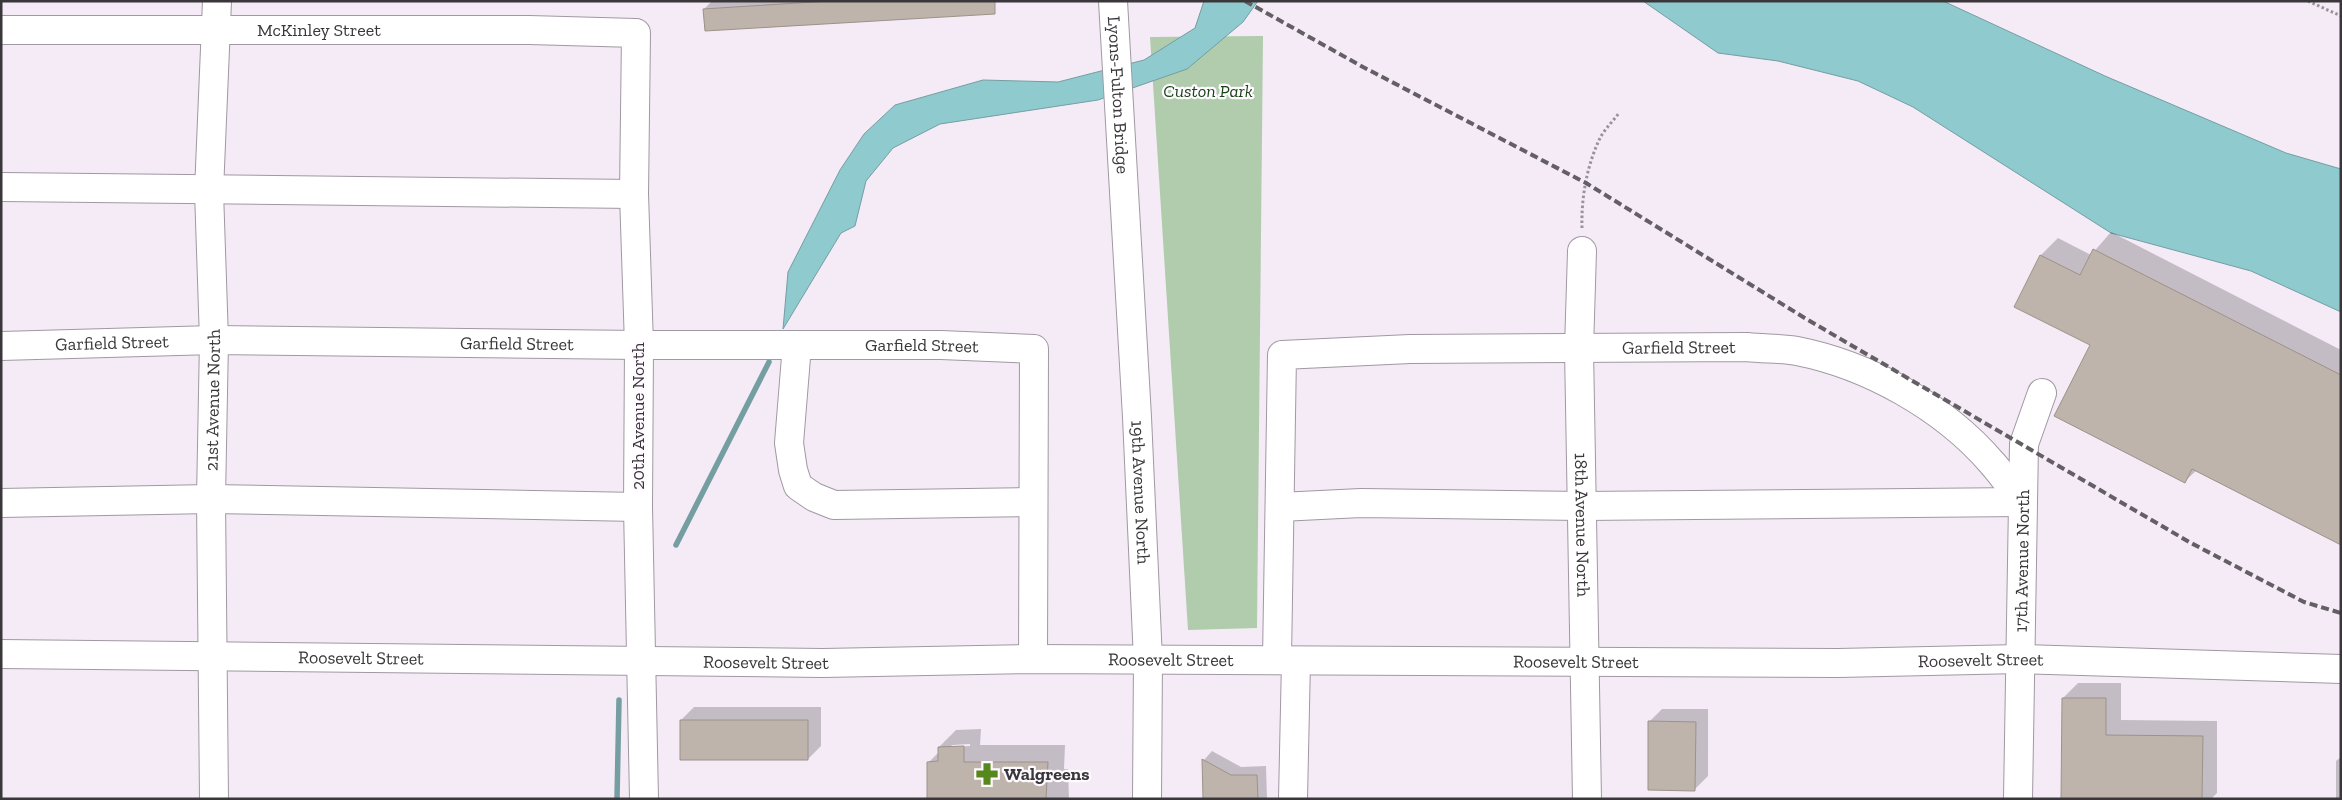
<svg xmlns="http://www.w3.org/2000/svg" width="2342" height="800" font-family="'Zilla Slab',serif">
  <style>
    .green { fill: #b1cbad }
    .water { fill: #8ecace; stroke: #759ea2 }
    .shadow { fill: #0003; fill-rule: evenodd }
    .lines { fill: none; stroke-linecap: round; stroke-linejoin: round }
    .stream { stroke: #759ea2; stroke-width: 5.5 }
    .building { fill: #bfb4ab; stroke: #9c9289 }
    .minor-casing { stroke: #a098a2; stroke-width: 30 }
    .major-casing { stroke: #a098a2; stroke-width: 30 }
    .path { stroke: #989299; stroke-width: 3; stroke-dasharray: 2.5 2.5; stroke-linecap: butt }
    .minor { stroke: #fff; stroke-width: 28 }
    .major { stroke: #fff; stroke-width: 28 }
    .rail { stroke: #635f64; stroke-width: 4; stroke-dasharray: 8 4; stroke-linecap: butt }
    .labels { text-anchor: middle; stroke-width: 4.5; stroke-linejoin: round; paint-order: stroke }
    .street-label { font-size: 18px; fill: #3a373b; stroke: #fefaff }
    .park-label { font-size: 18px; font-style: italic; fill: #184514; stroke: #fefaff }
    .poi-label { font-size: 18px; font-weight: bold; fill: #3a373b; stroke: #fefaff; text-anchor: start }
  </style>
  <rect width="100%" height="100%" fill="#f4ebf6"/>
  <path class="green" d="M 1263,36 L 1257,628 L 1188,630 L 1150,37 Z"/>
  <path class="water" d="M 1204,1 L 1258,1 L 1243,22 L 1187,69 L 1098,100 L 940,124 L 893,148 L 866,181 L 855,226 L 841,233 L 783,329 L 788,272 L 840,170 L 864,134 L 895,105 L 983,80 L 1058,82 L 1144,60 L 1195,28 Z
    M 1643,1 L 1943,1 L 2105,76 L 2286,153 L 2341,169 L 2341,312 L 2251,271 L 2111,233 L 1913,107 L 1858,81 L 1778,61 L 1718,53 Z"/>
  <path class="shadow" d="M 712,1 L 996,1 L 984,13 L 704,9 Z
    M 2111,232 L 2341,350 L 2341,543 L 2197,470 L 2185,481 L 2091,345 L 2016,306 L 2041,255 L 2058,238 L 2091,255 Z
    M 2078,683 L 2121,683 L 2121,720 L 2217,721 L 2217,793 L 2211,799 L 2062,799 L 2063,698 Z
    M 694,707 L 821,707 L 821,746 L 808,759 L 681,720 Z
    M 1662,709 L 1708,709 L 1708,776 L 1695,789 L 1649,722 Z
    M 981,729 L 980,745 L 1065,745 L 1064,769 L 1068,769 L 1069,799 L 928,799 L 929,762 L 939,752 L 939,747 L 956,730 ZM 970,744 L 970,746 L 950,747 L 952,745 Z
    M 1212,751 L 1241,767 L 1266,766 L 1267,799 L 1204,799 L 1204,760 Z
    M 2341,757 L 2341,799 L 2336,799 L 2336,761 Z"/>
  <g class="lines">
    <path class="stream" d="M 676,545 L 769,362
      M 617,799 L 619,700"/>
  </g>
  <path class="building" d="M 829,1 L 995,1 L 995,14 L 705,31 L 703,9 Z
    M 2093,249 L 2341,375 L 2341,545 L 2192,469 L 2185,483 L 2054,416 L 2090,345 L 2014,307 L 2040,255 L 2080,275 Z
    M 2062,698 L 2106,698 L 2106,735 L 2203,736 L 2202,799 L 2061,799 Z
    M 680,720 L 808,720 L 808,760 L 680,760 Z
    M 1648,721 L 1696,722 L 1695,791 L 1648,790 Z
    M 964,746 L 964,762 L 1048,762 L 1046,799 L 927,799 L 927,762 L 938,761 L 938,747 Z
    M 1202,759 L 1231,775 L 1257,775 L 1258,799 L 1203,799 Z"/>
  <g class="lines">
    <defs>
      <g id="minor">
        <path id="s1" d="M 1,30 L 529,30 L 636,33 L 634,194 L 639,345 L 638,507 L 644,799"/>
        <path d="M 1,187 L 634,194"/>
        <path id="s2" d="M 1582,251 L 1579,349 L 1587,799"/>
        <path d="M 797,345 L 789,443 L 793,470 L 798,486 L 814,497 L 834,505 L 1033,502"/>
        <path id="s3" d="M 1,346 L 214,340 L 639,345 L 941,345 L 1034,349 L 1033,659"/>
        <path d="M 1,503 L 211,499 L 638,507"/>
        <path d="M 1280,507 L 1361,503 L 1582,506 L 2022,502"/>
        <path id="s4" d="M 1,654 L 823,663 L 1033,659 L 1838,663 L 2020,659 L 2341,669"/>
        <path id="s5" d="M 1277,659 L 1282,355 L 1410,349 L 1747,347 C 1763,349 1781,348 1797,351 C 1868,365 1944,407 1992,463 C 2003,475 2012,489 2022,502"/>
        <path id="s6" d="M 214,799 L 211,499 L 214,340 L 209,191 L 217,1"/>
        <path d="M 1293,799 L 1296,661"/>
        <path id="s7" d="M 2018,799 L 2024,444 L 2042,393"/>
      </g>
      <g id="major">
        <path id="s8" d="M 1113,1 L 1137,417 L 1148,660 L 1147,799"/>
      </g>
    </defs>
    <use href="#minor" class="minor-casing"/>
    <use href="#major" class="major-casing"/>
    <path class="path" d="M 2308,1 L 2341,16
      M 1582,228 C 1581,198 1587,165 1600,138 C 1605,129 1613,121 1619,113"/>
    <use href="#minor" class="minor"/>
    <use href="#major" class="major"/>
    <path class="rail" d="M 1245,1 L 1363,67 L 1586,183 L 1808,320 L 2191,543 L 2304,602 L 2341,613"/>
  </g>
  <defs>
    <symbol id="pharmacy-bare" viewBox="-9 -9 18 18"><path d="M-2-6h4v4h4v4h-4v4h-4v-4h-4v-4h4Z" fill="#57881e" stroke="#fefaff" stroke-width="2.5" paint-order="stroke"/></symbol>
  </defs>
  <g fill-rule="evenodd">
    <use href="#pharmacy-bare" x="971" y="758" width="32" height="32"/>
  </g>
  <g class="labels">
    <g class="street-label">
      <text dy="6" stroke="none"><textPath href="#s1" startOffset="318">McKinley Street</textPath></text>
      <text dy="6" stroke="none"><textPath href="#s8" startOffset="94">Lyons-Fulton Bridge</textPath></text>
      <text dy="6" stroke="none"><textPath href="#s3" startOffset="111">Garfield Street</textPath></text>
      <text dy="6" stroke="none"><textPath href="#s3" startOffset="516">Garfield Street</textPath></text>
      <text dy="6" stroke="none"><textPath href="#s3" startOffset="921">Garfield Street</textPath></text>
      <text dy="6" stroke="none"><textPath href="#s5" startOffset="701">Garfield Street</textPath></text>
      <text dy="6" stroke="none"><textPath href="#s6" startOffset="399">21st Avenue North</textPath></text>
      <text transform="translate(638 416) rotate(-90)" y="6">20th Avenue North</text>
      <text dy="6" stroke="none"><textPath href="#s8" startOffset="492">19th Avenue North</textPath></text>
      <text dy="6" stroke="none"><textPath href="#s2" startOffset="274">18th Avenue North</textPath></text>
      <text dy="6" stroke="none"><textPath href="#s7" startOffset="238">17th Avenue North</textPath></text>
      <text dy="6" stroke="none"><textPath href="#s4" startOffset="360">Roosevelt Street</textPath></text>
      <text dy="6" stroke="none"><textPath href="#s4" startOffset="1170">Roosevelt Street</textPath></text>
      <text dy="6" stroke="none"><textPath href="#s4" startOffset="1575">Roosevelt Street</textPath></text>
      <text dy="6" stroke="none"><textPath href="#s4" startOffset="1980">Roosevelt Street</textPath></text>
      <text dy="6" stroke="none"><textPath href="#s4" startOffset="765">Roosevelt Street</textPath></text>
    </g>
    <g class="park-label">
      <text x="1208" y="97">Custon Park</text>
    </g>
    <g class="poi-label">
      <text x="1004" y="780">Walgreens</text>
    </g>
  </g>
  <rect width="2342" height="800" fill="none" stroke="#3a373b" stroke-width="5"/>
</svg>
